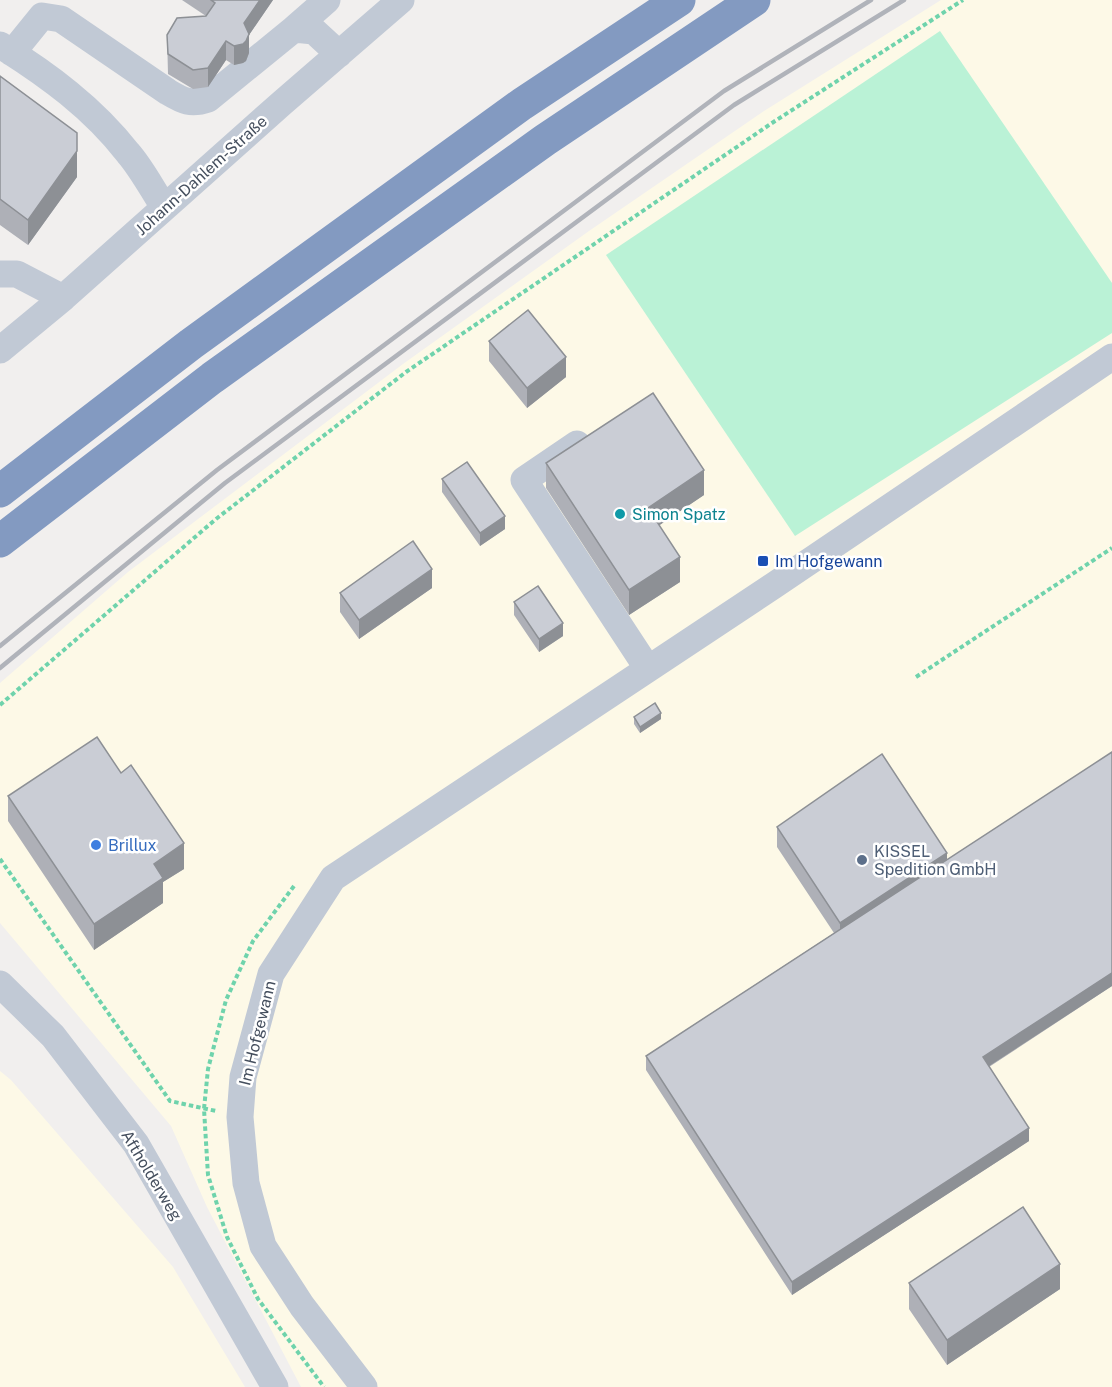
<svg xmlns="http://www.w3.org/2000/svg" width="1112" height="1387" font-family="'Public Sans',sans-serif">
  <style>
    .commercial { fill: #fdf9e7 }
    .green { fill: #baf2d6 }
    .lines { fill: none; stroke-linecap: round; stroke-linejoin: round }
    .path { stroke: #6fd3ac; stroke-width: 4; stroke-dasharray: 4.5 3; stroke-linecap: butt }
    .minor { stroke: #c1c9d5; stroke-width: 27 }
    .highway { stroke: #839ac1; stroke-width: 33 }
    .rail { stroke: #b0b3ba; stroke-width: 4.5 }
    .wall { fill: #aeb0b7 }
    .shaded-wall { fill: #8d9095 }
    .building { fill: #cacdd5; stroke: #8d9095; stroke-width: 1.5 }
    .culture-dot { fill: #0f9aa8; stroke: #fff; stroke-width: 2 }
    .transit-dot { fill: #1a4fb4; stroke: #fff; stroke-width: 2 }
    .shop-dot { fill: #3f7fe0; stroke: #fff; stroke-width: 2 }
    .service-dot { fill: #5c6f8a; stroke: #fff; stroke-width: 2 }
    .labels { text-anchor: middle; stroke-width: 5; stroke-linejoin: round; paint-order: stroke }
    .street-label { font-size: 16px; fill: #454f5e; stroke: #fff }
    .culture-label { font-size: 16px; fill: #0d838f; stroke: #fff; text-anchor: start }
    .transit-label { font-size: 16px; fill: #164399; stroke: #fff; text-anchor: start }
    .shop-label { font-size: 16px; fill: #366cbe; stroke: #fff; text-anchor: start }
    .service-label { font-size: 16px; fill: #4e5e75; stroke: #fff; text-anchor: start }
  </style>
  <rect width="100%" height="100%" fill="#f1efee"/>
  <path class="commercial" d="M 941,0 L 1112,0 L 1112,1387 L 301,1387 L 207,1207 L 171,1126 L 0,923 L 0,683 L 128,572 L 403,364 L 589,231 L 764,111 Z
    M 0,1071 L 11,1080 L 173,1267 L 245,1387 L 0,1387 Z"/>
  <path class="green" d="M 940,31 L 1112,283 L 1112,333 L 795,536 L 606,255 Z"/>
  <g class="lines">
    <path class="path" d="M 916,677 L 1112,548
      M 0,705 L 216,519 L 406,372 L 775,121 L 963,0
      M 0,859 L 170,1101 L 216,1111
      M 294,886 L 253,941 L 226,1000 L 208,1069 L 204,1109 L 208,1175 L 227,1237 L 258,1299 L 324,1387"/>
    <path class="minor" d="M 294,29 L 327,0
      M 0,45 C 48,75 93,108 128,153 C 142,169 152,189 164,207
      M 12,53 L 42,16 L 61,19 L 168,92 C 183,101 191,105 208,99 L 294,29 L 314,31 L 339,54
      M 0,274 L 17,274 L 63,298
      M 0,350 L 63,298 L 282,103 L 401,0
      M 577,444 L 524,480 L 648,669
      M 0,984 L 53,1036 L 136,1144 L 275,1387
      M 364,1387 L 302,1306 L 263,1246 L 246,1183 L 240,1117 L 243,1077 L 271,974 L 333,878 L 773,586 L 1112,357"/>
    <path class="highway" d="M 0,491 L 191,344 L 522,104 L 679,0
      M 0,541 L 212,378 L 545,140 L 754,0"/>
    <path class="rail" d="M 0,646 L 217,470 L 724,91 L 871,0
      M 0,668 L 225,483 L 734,105 L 904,0"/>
  </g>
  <path class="wall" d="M 182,0 L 273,0 L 249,35 L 249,53 L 246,61 L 243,63 L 234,65 L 226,60 L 208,87 L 193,89 L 168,74 L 167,35 L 206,16 Z
    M 0,76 L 77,177 L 28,245 L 0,225 Z
    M 489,341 L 566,377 L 527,408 L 489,361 Z
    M 546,463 L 704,495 L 659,525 L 680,582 L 629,615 L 546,488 Z
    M 442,479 L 505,529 L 480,546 L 442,492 Z
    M 432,588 L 359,639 L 340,612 L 340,593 Z
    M 514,602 L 563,636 L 539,652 L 514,615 Z
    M 634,717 L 661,719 L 640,733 L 634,724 Z
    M 8,796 L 184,869 L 163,882 L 163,903 L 94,950 L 8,821 Z
    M 777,827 L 947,860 L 1112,986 L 989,1067 L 1029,1141 L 792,1295 L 646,1070 L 646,1056 L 834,933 L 777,847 Z
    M 909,1283 L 1060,1289 L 947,1365 L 909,1309 Z"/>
  <path class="shaded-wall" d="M 260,0 L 273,0 L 249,35 L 249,53 L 246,61 L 243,63 L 234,65 L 234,46 L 244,23 Z
    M 226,41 L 226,60 L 208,87 L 208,68 Z
    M 77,151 L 77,177 L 28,245 L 28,220 Z
    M 566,357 L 566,377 L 527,408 L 527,388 Z
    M 704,470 L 704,495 L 648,533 L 648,508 Z
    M 505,516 L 505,529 L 480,546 L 480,533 Z
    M 680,557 L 680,582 L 629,615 L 629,590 Z
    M 432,569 L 432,588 L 359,639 L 359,620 Z
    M 563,623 L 563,636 L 539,652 L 539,639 Z
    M 661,713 L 661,719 L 640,733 L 640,727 Z
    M 184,843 L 184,869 L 163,882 L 163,903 L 94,950 L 94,924 L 154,864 Z
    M 947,853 L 947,873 L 840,942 L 840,923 Z
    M 1112,973 L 1112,986 L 983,1070 L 983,1057 Z
    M 1029,1128 L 1029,1141 L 792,1295 L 792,1282 Z
    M 1060,1264 L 1060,1289 L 947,1365 L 947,1340 Z"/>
  <path class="building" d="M 211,0 L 260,0 L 244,23 L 249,34 L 246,41 L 243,44 L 234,46 L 226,41 L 208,68 L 193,70 L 168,54 L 167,35 L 177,18 L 206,16 L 215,3 Z
    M 0,76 L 77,133 L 77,151 L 28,220 L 0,199 Z
    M 528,310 L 566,357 L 527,388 L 489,341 Z
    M 653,393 L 704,470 L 648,508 L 680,557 L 629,590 L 546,463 Z
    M 467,462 L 505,516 L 480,533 L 442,479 Z
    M 413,541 L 432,569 L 359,620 L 340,593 Z
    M 538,586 L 563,623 L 539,639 L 514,602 Z
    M 655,703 L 661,713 L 640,727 L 634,717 Z
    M 97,737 L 121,773 L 131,765 L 184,843 L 154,864 L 163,878 L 94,924 L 8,796 Z
    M 1112,752 L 1112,973 L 983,1057 L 1029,1128 L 792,1282 L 646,1056 Z
    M 882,754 L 947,853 L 840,923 L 777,827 Z
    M 1023,1207 L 1060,1264 L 947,1340 L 909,1283 Z"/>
  <circle class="culture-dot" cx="620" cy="514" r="6"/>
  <rect class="transit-dot" x="757" y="555" width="12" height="12" rx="3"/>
  <circle class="shop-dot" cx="96" cy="845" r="6"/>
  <circle class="service-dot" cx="862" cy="860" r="6"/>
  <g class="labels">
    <g class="street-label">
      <text transform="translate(201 175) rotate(-42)" y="6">Johann-Dahlem-Straße</text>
      <text transform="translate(257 1033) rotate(-76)" y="6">Im Hofgewann</text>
      <text transform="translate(152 1175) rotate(59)" y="6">Aftholderweg</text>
    </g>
    <g class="culture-label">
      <text x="632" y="520">Simon Spatz</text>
    </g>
    <g class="transit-label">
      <text x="775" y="567">Im Hofgewann</text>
    </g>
    <g class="shop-label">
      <text x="108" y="851">Brillux</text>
    </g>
    <g class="service-label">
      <text x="874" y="857">KISSEL<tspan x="874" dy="18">Spedition GmbH</tspan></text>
    </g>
  </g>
</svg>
